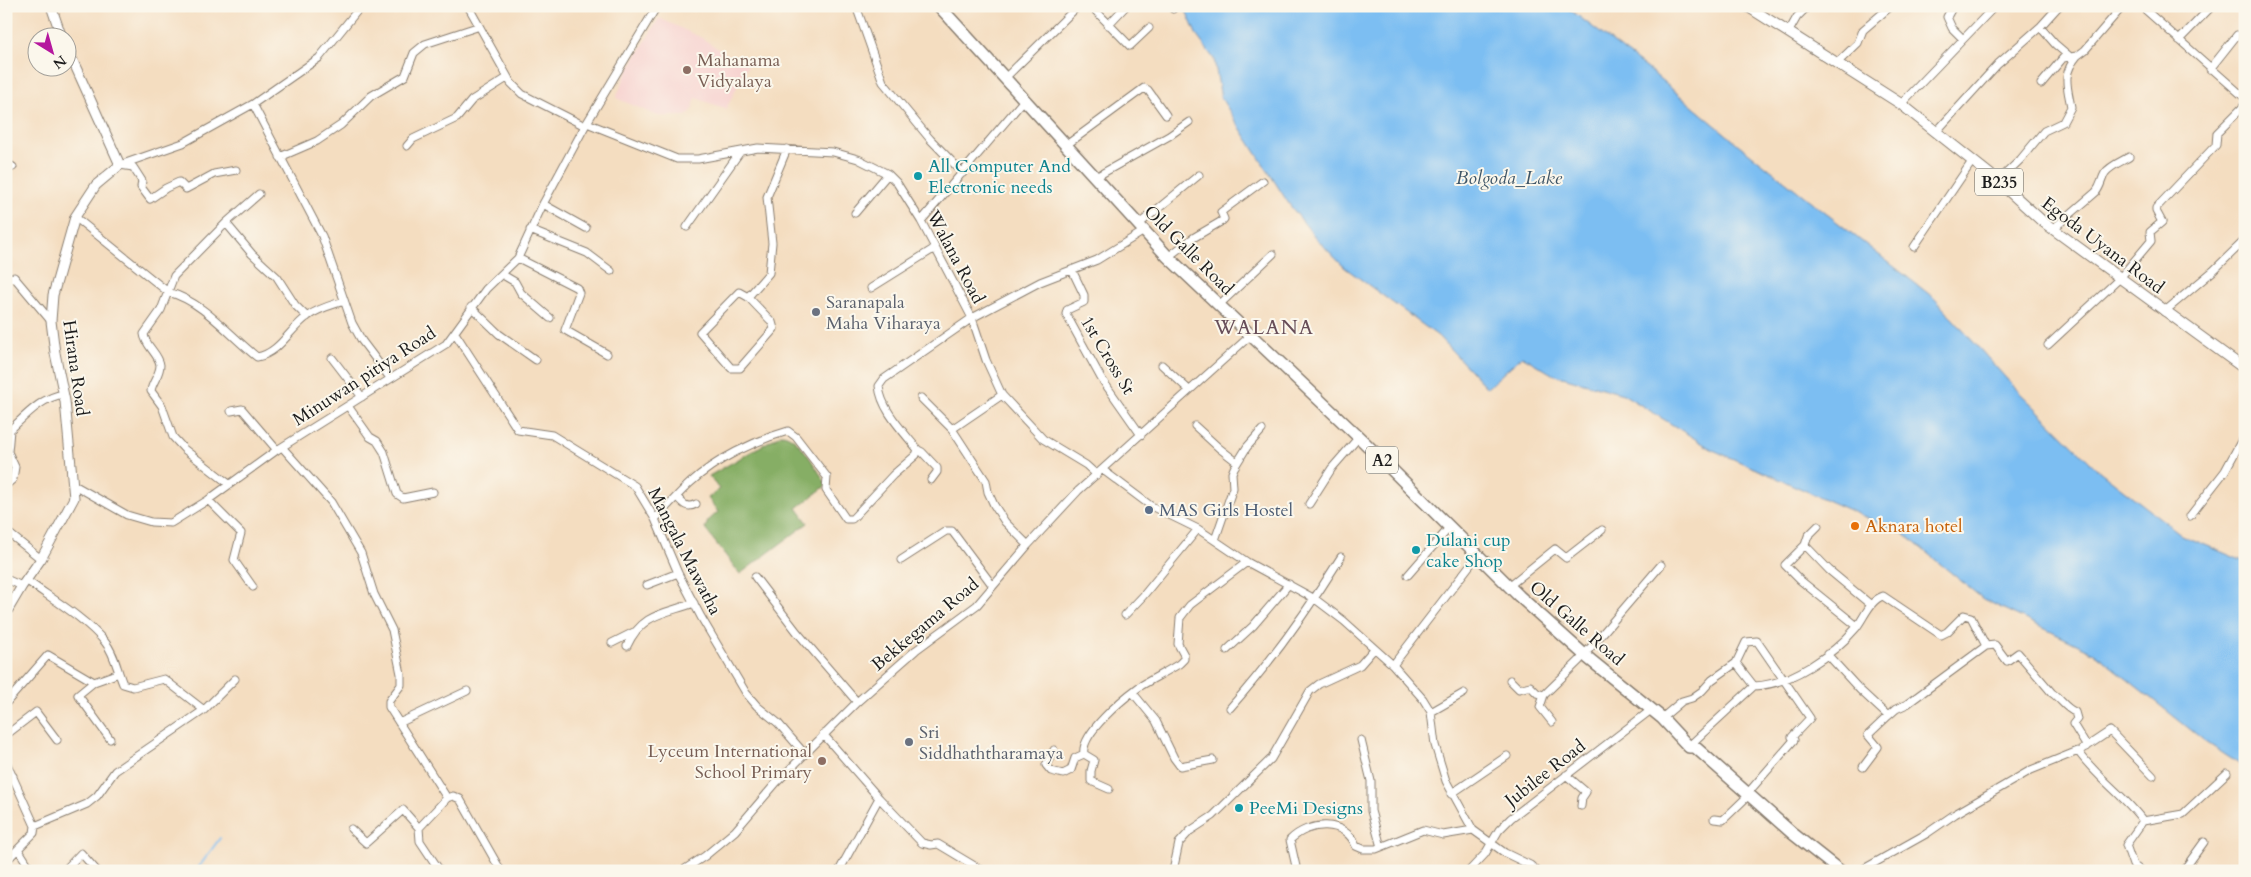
<svg xmlns="http://www.w3.org/2000/svg" width="2251" height="877" font-family="Cardo,serif">
  <style>
    .built { fill: #f7d0ce }
    .forest { fill: #86ae65; stroke: #516540 }
    .water { fill: #7cbef2; stroke: #4c6d87 }
    .lines { fill: none; stroke-linecap: round; stroke-linejoin: round }
    .stream { stroke: #7cbef2; stroke-width: 2 }
    .minor-casing { stroke: #887c6e; stroke-width: 9 }
    .tertiary-casing { stroke: #887c6e; stroke-width: 11 }
    .primary-casing { stroke: #887c6e; stroke-width: 12 }
    .trunk-casing { stroke: #887c6e; stroke-width: 14 }
    .minor { stroke: #fff; stroke-width: 7 }
    .tertiary { stroke: #fff; stroke-width: 9 }
    .primary { stroke: #fff; stroke-width: 10 }
    .trunk { stroke: #fff; stroke-width: 11 }
    .education-dot { fill: #8d6e63; stroke: #fbf7ec; stroke-width: 2 }
    .culture-dot { fill: #0f9aa8; stroke: #fbf7ec; stroke-width: 2 }
    .worship-dot { fill: #6b7280; stroke: #fbf7ec; stroke-width: 2 }
    .service-dot { fill: #5c6f8a; stroke: #fbf7ec; stroke-width: 2 }
    .food-dot { fill: #e8710a; stroke: #fbf7ec; stroke-width: 2 }
    .labels { text-anchor: middle; stroke-width: 4; stroke-linejoin: round; paint-order: stroke }
    .shield { fill: #fbf7ec; stroke: #5f5e5a; stroke-width: 1 }
    .shield-label { font-size: 16px; font-weight: bold; fill: #1c1c1c }
    .education-label { font-size: 18px; fill: #785e54; stroke: #fbf7ec; text-anchor: start }
    .culture-label { font-size: 18px; fill: #0d838f; stroke: #fbf7ec; text-anchor: start }
    .street-label { font-size: 18px; fill: #1c1c1c; stroke: #fbf7ec }
    .worship-label { font-size: 18px; fill: #5b616d; stroke: #fbf7ec; text-anchor: start }
    .service-label { font-size: 18px; fill: #4e5e75; stroke: #fbf7ec; text-anchor: start }
    .food-label { font-size: 18px; fill: #c56008; stroke: #fbf7ec; text-anchor: start }
    .water-label { font-size: 19px; font-style: italic; fill: #3e5567; stroke: #fbf7ec }
    .quarter-label { font-size: 20px; letter-spacing: 1px; fill: #684e59; stroke: #fbf7ec }
  </style>
  <rect width="100%" height="100%" fill="#fbf7ec"/>
  <filter id="ink" filterUnits="userSpaceOnUse"><feTurbulence type="fractalNoise" baseFrequency=".02" numOctaves="2"/><feDisplacementMap in="SourceGraphic" scale="10" xChannelSelector="R" yChannelSelector="G"/><feConvolveMatrix kernelMatrix="1 2 1 2 8 2 1 2 1" color-interpolation-filters="sRGB"/></filter>
  <filter id="wash" filterUnits="userSpaceOnUse"><feTurbulence type="fractalNoise" baseFrequency=".0096" numOctaves="4" result="noise"/><feDisplacementMap in="SourceGraphic" scale="20" xChannelSelector="R" yChannelSelector="G"/><feGaussianBlur stdDeviation="1.12" result="paint"/><feColorMatrix in="noise" values="0 0 0 0 0 0 0 0 0 0 0 0 0 0 0 0 0 1.4 0 .05"/><feComposite in="paint" operator="in"/></filter>
  <g filter="url(#wash)">
    <rect width="100%" height="100%" fill="#f4ddc0"/>
    <path class="built" d="M 659,18 L 702,38 L 723,52 L 748,65 L 726,109 L 696,98 L 691,112 L 686,116 L 658,116 L 616,98 L 626,74 Z"/>
    <path class="forest" d="M 782,434 C 799,435 817,470 827,485 L 797,508 L 808,523 L 740,574 L 705,529 L 708,521 L 718,512 L 708,498 L 720,489 L 709,476 Z"/>
    <path class="water" d="M 1184,6 L 1565,6 L 1648,69 L 1739,145 L 1934,298 L 2013,386 L 2098,470 L 2182,535 L 2245,562 L 2245,768 L 2206,742 L 2093,652 L 1983,599 L 1904,534 L 1713,450 L 1623,394 L 1552,374 L 1522,356 L 1487,388 L 1438,336 L 1344,267 L 1315,237 L 1289,204 L 1221,98 L 1214,59 L 1197,36 Z"/>
    <g class="lines">
      <path class="stream" d="M 196,871 L 220,838"/>
    </g>
  </g>
  <g filter="url(#ink)">
    <g class="lines">
      <defs>
        <path id="minor" d="M 468,6 L 511,83 L 522,94 L 585,126
          M 856,6 L 883,82 L 930,139 L 963,173
          M 1091,6 L 1130,46 L 1149,28
          M 1953,6 L 1947,17 L 1952,28 L 1963,39
          M 2059,6 L 2040,27 L 2055,44 L 2069,56
          M 2141,6 L 2245,98
          M 1173,9 L 1174,6
          M 1108,25 L 1126,6
          M 1788,33 L 1797,17 L 1808,6
          M 2179,40 L 2212,6
          M 1836,64 L 1858,43 L 1863,30 L 1891,6
          M 2210,69 L 2237,35
          M 1004,79 L 1078,6
          M 2041,84 L 2063,58 L 2077,56 L 2085,50 L 2123,6
          M 253,104 L 322,236 L 352,323 L 362,341 L 390,378
          M 1901,104 L 1995,6
          M 587,123 L 677,159 L 698,159 L 758,148 L 833,152 L 858,159 L 888,174 L 897,183 L 921,221 L 972,318 L 986,360 L 1002,395 L 1043,439 L 1086,465 L 1097,475
          M 1936,132 L 1998,64 L 2040,27
          M 407,146 L 413,139 L 457,118 L 472,100 L 507,78
          M 1065,146 L 1144,88 L 1148,90 L 1166,115
          M 280,157 L 317,141 L 341,125 L 371,96 L 405,76 L 414,53 L 425,44 L 477,27
          M 6,163 L 13,167
          M 120,165 L 183,143 L 253,104 L 319,58 L 361,6
          M 120,165 L 133,167 L 142,181 L 141,187 L 150,199 L 166,188 L 179,182 L 186,189 L 214,174 L 236,170
          M 1094,178 L 1169,136 L 1189,122
          M 1998,181 L 2020,160 L 2044,131 L 2063,122 L 2071,107 C 2067,85 2062,74 2077,56
          M 543,204 L 586,228
          M 855,213 L 888,174
          M 75,217 L 168,292 C 204,302 228,334 257,357 C 280,353 290,328 308,316 C 319,308 332,305 344,301
          M 921,221 L 1024,100
          M 226,223 L 252,254 L 277,277 L 295,305 L 307,317
          M 1138,225 L 1199,175
          M 687,227 L 740,152
          M 2053,229 L 2096,192 C 2101,186 2101,180 2105,173 C 2110,166 2122,161 2129,157
          M 530,230 L 587,253 L 611,271
          M 1914,247 L 1973,160
          M 1168,257 L 1193,238 L 1222,221 L 1224,219 L 1221,212 L 1263,181
          M 518,258 L 577,288 L 579,293 L 565,330 L 607,354
          M 1072,270 L 1084,295 L 1084,302 L 1067,310 L 1066,314 L 1101,378 L 1141,435
          M 503,275 L 515,282 L 521,293 L 550,318
          M 6,279 L 14,277 L 51,321
          M 871,288 L 935,248
          M 748,297 L 772,322 L 774,329 L 740,368 L 731,368 L 700,332 L 739,292 L 748,297 L 769,273 L 772,243 L 767,197 L 787,149
          M 1219,305 L 1273,254
          M 471,307 L 499,334 L 536,360
          M 2164,312 L 2213,271 L 2245,240
          M 455,333 L 518,430 L 552,435 L 635,486 L 655,519 L 678,573 L 701,617 L 746,693 L 757,706 L 778,723 L 804,753
          M 2048,345 L 2119,279 L 2151,241 L 2150,232 L 2162,222 L 2156,211 L 2156,208 L 2216,145 L 2217,133 L 2245,105
          M 332,358 L 362,397
          M 1162,365 L 1189,390
          M 1002,395 L 952,429 L 986,481 L 988,492 L 994,505 L 1005,522 L 1028,545
          M 921,398 L 952,429
          M 348,406 L 370,437 L 377,441 L 384,452 L 397,494 L 403,498 L 433,492
          M 231,411 L 242,409 L 277,450
          M 1195,426 L 1219,448 L 1237,462
          M 282,447 L 331,502 L 361,553 L 374,594 L 392,630 L 401,674 L 401,685 L 389,701 L 389,707 L 447,798
          M 918,450 L 922,452 L 937,468 L 937,472 L 931,480
          M 1103,470 L 1151,506 L 1198,529 L 1247,562 L 1315,599 L 1344,621 L 1393,665 L 1423,699 L 1431,712 L 1435,745 L 1446,781 L 1473,830 L 1505,853 L 1530,865 L 1537,871
          M 229,484 L 184,449 L 173,437 L 162,406 L 151,391 C 152,382 160,375 160,365 C 159,354 145,346 144,334 L 161,310 L 174,276 L 226,223 L 259,194
          M 6,485 L 13,479 L 15,467 L 8,452 L 10,430 C 26,415 42,397 64,394
          M 74,485 L 127,515 L 151,522 L 171,523 L 208,500 L 277,450 L 446,344 L 486,289 L 518,258 L 543,204 L 585,126 L 657,6
          M 677,497 C 683,504 687,509 696,504
          M 208,500 L 241,533 L 234,560 L 253,587
          M 1309,504 L 1332,468 L 1359,437
          M 2190,516 L 2225,471 L 2245,434
          M 655,519 C 667,507 678,494 690,483 C 716,459 754,441 788,431 L 796,437 L 827,477 L 826,490 L 846,519 L 852,519 L 893,475 L 916,455 L 918,450 C 904,432 881,410 879,386 L 884,379 L 972,318 L 1040,282 L 1097,260 L 1144,231
          M 1818,526 L 1808,536 L 1805,545 L 1785,565 L 1800,580 L 1857,626
          M 6,531 L 41,559
          M 1215,540 L 1233,488 L 1232,473 L 1234,468 L 1247,447 L 1262,430
          M 1805,545 L 1829,570 L 1871,605
          M 901,560 L 946,531 L 952,531 L 993,586
          M 1408,575 L 1449,528
          M 755,577 L 797,632 L 857,702
          M 6,579 L 22,586
          M 26,580 C 52,599 84,617 105,642 C 115,654 117,670 123,684 L 133,687 L 164,679 L 204,710 L 115,771 L 97,796 L 87,804 L 35,826
          M 647,585 L 678,573
          M 1509,586 L 1555,549 L 1566,558 L 1602,530
          M 1125,615 L 1143,596 L 1198,529
          M 612,643 L 634,632
          M 627,646 C 642,613 664,614 694,603
          M 1227,650 L 1253,626 L 1289,584
          M 1827,654 L 1860,690 L 1888,716 L 1896,709 L 1907,704 L 1986,646
          M 1736,663 L 1746,642 L 1757,641 L 1810,718 L 1792,737 L 1794,740 L 1747,794
          M 1393,665 L 1477,556
          M 1510,680 L 1519,689 L 1530,686 L 1537,693 L 1544,695
          M 1133,693 L 1156,721 L 1174,758 L 1180,766 L 1213,760
          M 6,703 L 48,655 L 94,682
          M 1230,708 C 1272,661 1308,610 1341,557
          M 204,710 L 235,679
          M 1431,712 L 1464,693
          M 1662,718 L 1682,701 L 1692,698 L 1702,691 L 1712,680 L 1736,663 L 1754,686
          M 1552,722 L 1540,707 L 1544,695 L 1579,661 L 1661,565
          M 399,723 L 467,691
          M 823,734 L 879,798 L 922,843 L 931,845 L 938,844 L 983,871
          M 6,735 L 36,712 L 57,740
          M 110,739 L 78,695 L 94,682 L 119,673
          M 1361,740 L 1371,781 L 1371,811 L 1381,847
          M 1689,746 L 1754,686 C 1790,685 1833,655 1856,628 C 1864,618 1870,600 1883,596 L 1941,635 L 1947,632 L 1964,615 L 1971,617 L 1986,646 L 1995,645 L 2007,661 L 2018,653 L 2052,693 C 2061,699 2065,708 2075,712 L 2077,719 L 2073,724 L 2087,747
          M 2083,749 L 2110,731 L 2153,776
          M 1054,750 L 1046,765 L 1051,771 L 1063,774 L 1071,770 L 1075,758 L 1084,754
          M 6,762 L 35,826 L 34,833 L 18,849 L 32,871
          M 1863,767 L 1878,747 L 1868,735 L 1888,716
          M 1566,775 L 1586,792 L 1582,798 L 1581,806
          M 6,782 L 13,776
          M 1109,789 L 1091,781 L 1091,771 L 1094,760 L 1084,754 C 1080,734 1124,698 1139,687 C 1152,679 1166,672 1179,664 L 1184,659 L 1184,655 L 1178,644 L 1180,618 L 1190,605 L 1247,562
          M 1451,794 L 1507,756
          M 1714,819 L 1723,820 L 1749,795
          M 2143,821 L 2183,814 L 2227,773
          M 419,828 L 447,798 L 453,796 L 460,799 L 501,871
          M 351,829 L 366,843 L 403,810 L 419,828 L 420,841 L 440,871
          M 6,861 L 18,849
          M 64,871 L 81,853 L 97,871
          M 682,871 L 705,856 L 735,831 L 776,783 L 857,702 L 916,650 L 977,605 L 1028,545 L 1078,491 L 1251,335
          M 839,871 L 879,798
          M 1173,871 L 1179,843 L 1190,831 L 1213,816 L 1271,759 L 1310,691 L 1319,684 L 1360,665 L 1374,649
          M 1297,871 L 1290,840 C 1309,821 1345,819 1356,846 L 1363,849 L 1376,849 L 1423,830 L 1443,835 L 1473,830
          M 1469,871 L 1485,854 L 1499,830 L 1511,818 L 1651,710
          M 1860,871 L 1926,834 L 1955,814 L 2031,770 L 2078,751 C 2097,778 2124,795 2143,821 L 2126,845 L 2133,865 L 2141,871
          M 2183,871 L 2204,842"/>
        <path id="tertiary" d="M 51,6 L 62,38
          M 6,613 L 22,586 L 41,559 L 74,498 L 65,401 L 55,353 L 51,321 L 53,295 L 75,217 L 96,185 L 120,165 L 68,50"/>
        <path id="primary" d="M 1747,6 L 1901,104 L 1998,181 L 2042,221 L 2245,369"/>
        <path id="trunk" d="M 939,6 L 1168,257 L 1365,443 L 1519,596 L 1588,658 L 1662,718 L 1689,747 L 1695,747 L 1792,833 L 1840,871"/>
      </defs>
      <use href="#minor" class="minor-casing"/>
      <use href="#tertiary" class="tertiary-casing"/>
      <use href="#primary" class="primary-casing"/>
      <use href="#trunk" class="trunk-casing"/>
      <use href="#minor" class="minor"/>
      <use href="#tertiary" class="tertiary"/>
      <use href="#primary" class="primary"/>
      <use href="#trunk" class="trunk"/>
    </g>
  </g>
  <g class="education-dot">
    <circle cx="687" cy="70" r="5"/>
    <circle cx="822" cy="761" r="5"/>
  </g>
  <g class="culture-dot">
    <circle cx="918" cy="176" r="5"/>
    <circle cx="1416" cy="550" r="5"/>
    <circle cx="1239" cy="808" r="5"/>
  </g>
  <g class="worship-dot">
    <circle cx="816" cy="312" r="5"/>
    <circle cx="909" cy="742" r="5"/>
  </g>
  <circle class="service-dot" cx="1149" cy="510" r="5"/>
  <circle class="food-dot" cx="1855" cy="526" r="5"/>
  <g class="labels">
    <g class="shield">
      <rect x="1975" y="168.5" width="48" height="27" rx="4"/>
      <rect x="1366" y="446.5" width="32" height="27" rx="4"/>
    </g>
    <g class="shield-label">
      <text x="1999" y="188">B235</text>
      <text x="1382" y="466">A2</text>
    </g>
    <g class="education-label">
      <text x="697" y="66">Mahanama<tspan x="697" dy="21">Vidyalaya</tspan></text>
      <text x="812" y="757" text-anchor="end">Lyceum International<tspan x="812" dy="21">School Primary</tspan></text>
    </g>
    <g class="culture-label">
      <text x="928" y="172">All Computer And<tspan x="928" dy="21">Electronic needs</tspan></text>
      <text x="1426" y="546">Dulani cup<tspan x="1426" dy="21">cake Shop</tspan></text>
      <text x="1249" y="814">PeeMi Designs</text>
    </g>
    <g class="street-label">
      <text transform="translate(2103 245) rotate(37)" y="6">Egoda Uyana Road</text>
      <text transform="translate(1189 250) rotate(45)" y="6">Old Galle Road</text>
      <text transform="translate(956 257) rotate(62)" y="6">Walana Road</text>
      <text transform="translate(1108 355) rotate(59)" y="6">1st Cross St</text>
      <text transform="translate(76 368) rotate(82)" y="6">Hirana Road</text>
      <text transform="translate(364 376) rotate(-33)" y="6">Minuwan pitiya Road</text>
      <text transform="translate(685 551) rotate(63)" y="6">Mangala Mawatha</text>
      <text transform="translate(1577 623) rotate(41)" y="6">Old Galle Road</text>
      <text transform="translate(925 624) rotate(-40)" y="6">Bekkegama Road</text>
      <text transform="translate(1545 773) rotate(-38)" y="6">Jubilee Road</text>
    </g>
    <g class="worship-label">
      <text x="826" y="308">Saranapala<tspan x="826" dy="21">Maha Viharaya</tspan></text>
      <text x="919" y="738">Sri<tspan x="919" dy="21">Siddhaththaramaya</tspan></text>
    </g>
    <g class="service-label">
      <text x="1159" y="516">MAS Girls Hostel</text>
    </g>
    <g class="food-label">
      <text x="1865" y="532">Aknara hotel</text>
    </g>
    <g class="water-label">
      <text x="1509" y="184">Bolgoda_Lake</text>
    </g>
    <g class="quarter-label">
      <text x="1264" y="334">WALANA</text>
    </g>
  </g>
  <rect width="2251" height="877" fill="none" stroke="#fbf7ec" stroke-width="25"/>
  <g transform="translate(52 52) rotate(143)"><circle r="24" fill="#fbf7ec" stroke="#a29f99"/>
  <path d="M0-4L9 19L0 12L-9 19Z" fill="#b5179e"/>
  <text y="-8" font-size="14" font-weight="bold" text-anchor="middle" fill="#1c1c1c">N</text>
  </g>
</svg>
